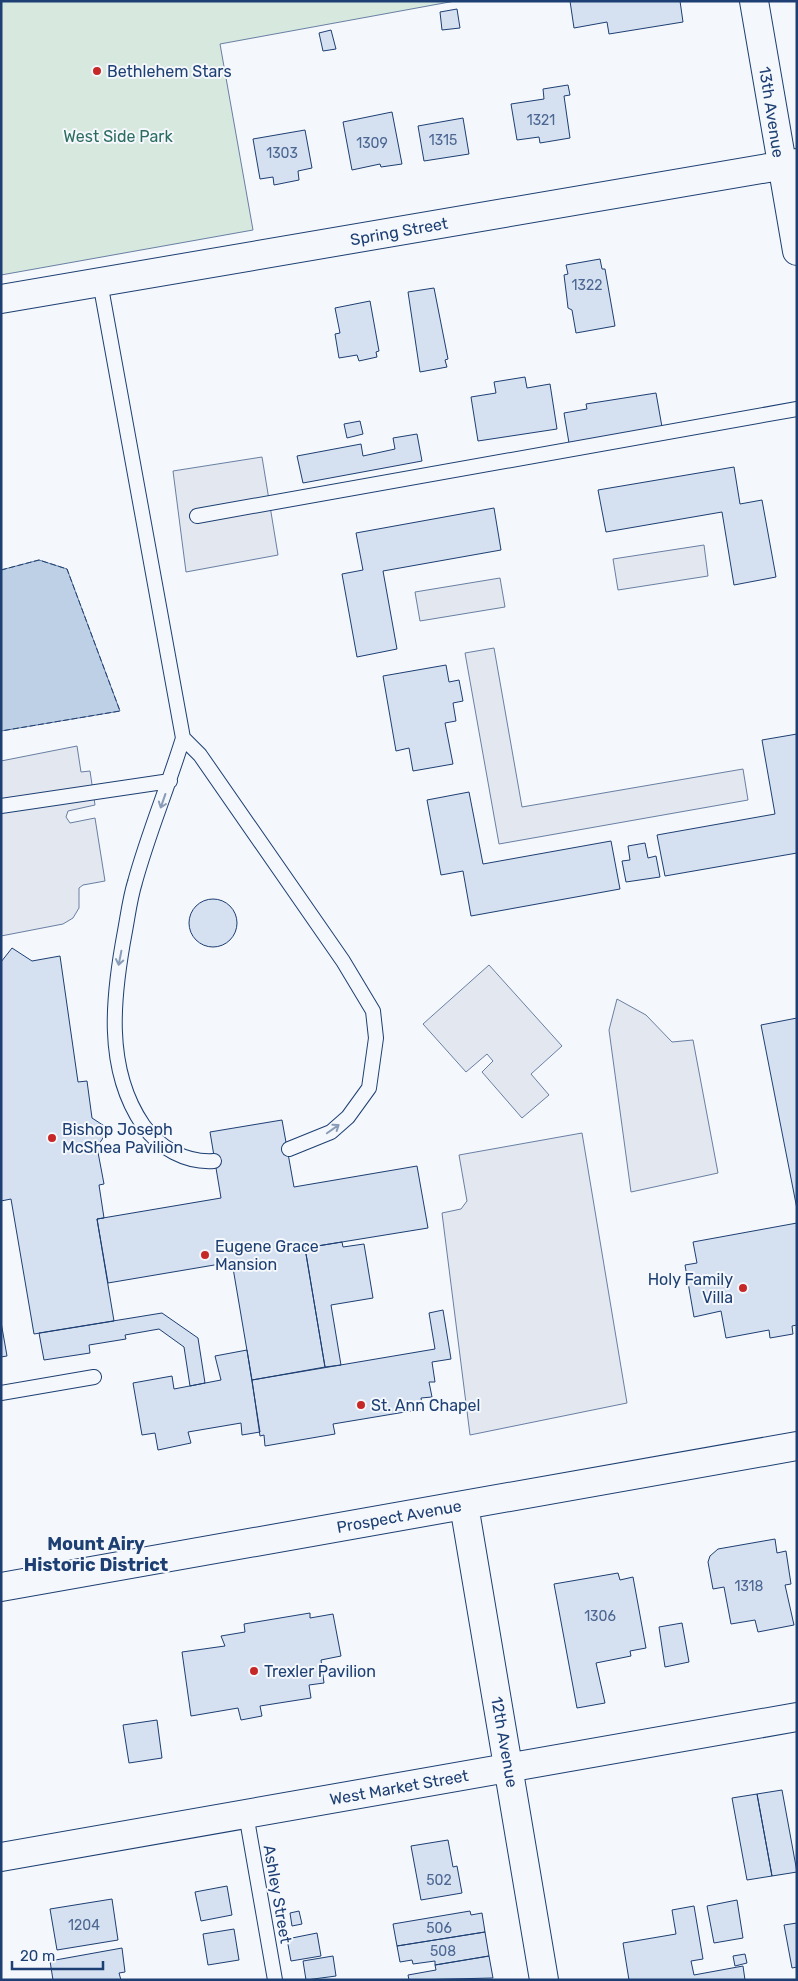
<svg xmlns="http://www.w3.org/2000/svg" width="798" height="1981" font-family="Rubik,sans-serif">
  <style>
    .green { fill: #d7e8df; stroke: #687fa3 }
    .parking { fill: #e3e8f0; stroke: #687fa3 }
    .water { fill: #bed0e5; stroke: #687fa3 }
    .building { fill: #d5e0f0; stroke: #1d3f73 }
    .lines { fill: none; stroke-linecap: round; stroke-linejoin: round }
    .service-casing { stroke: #1d3f73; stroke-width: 16 }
    .minor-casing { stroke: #1d3f73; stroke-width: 30 }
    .service { stroke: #f4f7fb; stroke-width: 14 }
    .minor { stroke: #f4f7fb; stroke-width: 28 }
    .fence { stroke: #1d3f73; stroke-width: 1; stroke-dasharray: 6 2.5; stroke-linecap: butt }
    .oneway { stroke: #889bb7 }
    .poi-dot { fill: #c62828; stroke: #f4f7fb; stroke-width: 2 }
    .labels { text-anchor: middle; stroke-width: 4; stroke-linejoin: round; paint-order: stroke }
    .number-label { font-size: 14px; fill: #4b6792 }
    .poi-label { font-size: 16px; fill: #1d3f73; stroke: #f4f7fb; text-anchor: start }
    .street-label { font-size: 16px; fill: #1d3f73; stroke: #f4f7fb }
    .park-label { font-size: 16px; fill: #2c6c60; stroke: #f4f7fb }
    .neighbourhood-label { font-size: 18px; font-weight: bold; fill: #1d3f73; stroke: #f4f7fb }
  </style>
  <rect width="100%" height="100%" fill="#f4f7fb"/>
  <path class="green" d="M 1,1 L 455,1 L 220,44 L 253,230 L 1,275 Z"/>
  <path class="parking" d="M 262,457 L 278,555 L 186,572 L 173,471 Z
    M 704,545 L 708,576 L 618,590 L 613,559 Z
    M 500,578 L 505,607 L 420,621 L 415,592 Z
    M 494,648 L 522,807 L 743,769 L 748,800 L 499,844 L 465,653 Z
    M 77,746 L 81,772 L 90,771 L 95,805 L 68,811 L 66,817 L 70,823 L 95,818 L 105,881 L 83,885 L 79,888 L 79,908 L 73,918 L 63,924 L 1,936 L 1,761 Z
    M 489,965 L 562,1046 L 531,1074 L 549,1095 L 522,1118 L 482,1072 L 493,1061 L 487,1054 L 466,1072 L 423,1024 Z
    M 617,999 L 646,1015 L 672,1042 L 693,1040 L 718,1173 L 631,1192 L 609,1030 Z
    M 582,1133 L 627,1403 L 470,1435 L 442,1213 L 461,1209 L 467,1201 L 459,1155 Z"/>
  <path class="water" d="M 39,560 L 67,569 L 120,711 L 1,731 L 1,570 Z"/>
  <path class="building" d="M 570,1 L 680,1 L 683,22 L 609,34 L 607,22 L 574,28 Z
    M 457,9 L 460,28 L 442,30 L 440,12 Z
    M 331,30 L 336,49 L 323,51 L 319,33 Z
    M 568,85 L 570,95 L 564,96 L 570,138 L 540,143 L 539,137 L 517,140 L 511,104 L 544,99 L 543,89 Z
    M 392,112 L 402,164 L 381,167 L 380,164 L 352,170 L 343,122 Z
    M 463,118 L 469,154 L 424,161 L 418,126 Z
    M 305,130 L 312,168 L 298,171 L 299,180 L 274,185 L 273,177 L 260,179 L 253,139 Z
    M 600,259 L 602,269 L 605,269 L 615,326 L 576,333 L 572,310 L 568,308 L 567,299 L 564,275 L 568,274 L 566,265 Z
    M 434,288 L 448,359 L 445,360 L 447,367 L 420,372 L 408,292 Z
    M 370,301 L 379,351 L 376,352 L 377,357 L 359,361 L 357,355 L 339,358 L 335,334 L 340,333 L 335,308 Z
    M 525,377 L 527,388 L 550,384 L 557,429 L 478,441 L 471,397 L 496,393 L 494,382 Z
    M 656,393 L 662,427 L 569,443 L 564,413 L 587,409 L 586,404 Z
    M 360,421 L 363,434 L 347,438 L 344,424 Z
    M 417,434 L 422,461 L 303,483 L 297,456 L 361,444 L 363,456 L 395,449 L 393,438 Z
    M 734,467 L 740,504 L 762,500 L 776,577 L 734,585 L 722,512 L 606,532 L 598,490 Z
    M 494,508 L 501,550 L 383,571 L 397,649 L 357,657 L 342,574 L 363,570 L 356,533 Z
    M 446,665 L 449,682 L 459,680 L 463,701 L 453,703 L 456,721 L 445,723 L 453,764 L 413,771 L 409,748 L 396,751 L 383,676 Z
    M 797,734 L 797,853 L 665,876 L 657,835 L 775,814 L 762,740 Z
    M 469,792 L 483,864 L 611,841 L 620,889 L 471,916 L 463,871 L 441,875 L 427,800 Z
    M 645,843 L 648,858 L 656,856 L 660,877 L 626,882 L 622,861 L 630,860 L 628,846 Z
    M189 923a24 24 0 1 1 48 0a24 24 0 1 1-48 0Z
    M 12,948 L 32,961 L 60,956 L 78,1082 L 87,1081 L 92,1118 L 109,1129 L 97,1147 L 104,1184 L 99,1185 L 104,1218 L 97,1219 L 114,1321 L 34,1334 L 11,1199 L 1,1201 L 1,962 Z
    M 797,1018 L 797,1209 L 761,1025 Z
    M 282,1120 L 294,1187 L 417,1166 L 428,1228 L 305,1248 L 325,1367 L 252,1380 L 232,1262 L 108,1283 L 97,1219 L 221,1198 L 210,1132 Z
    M 797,1223 L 797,1325 L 792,1326 L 793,1334 L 770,1338 L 769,1330 L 726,1338 L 721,1311 L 694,1317 L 685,1265 L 697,1263 L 693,1242 Z
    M 342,1242 L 343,1247 L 364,1244 L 373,1298 L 331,1305 L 341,1365 L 325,1367 L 305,1248 Z
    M 443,1310 L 451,1359 L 432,1362 L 435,1382 L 429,1382 L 432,1397 L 421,1398 L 423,1409 L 333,1424 L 335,1434 L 265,1446 L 264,1435 L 260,1436 L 252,1380 L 435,1349 L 429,1313 Z
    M 162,1313 L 198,1338 L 205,1383 L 190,1386 L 184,1347 L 159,1329 L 125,1335 L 126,1339 L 89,1345 L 90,1353 L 44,1360 L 39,1333 Z
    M 1,1322 L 7,1356 L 1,1357 Z
    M 247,1350 L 260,1432 L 242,1435 L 241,1423 L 188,1432 L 191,1443 L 158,1450 L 155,1433 L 142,1435 L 133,1383 L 172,1376 L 174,1389 L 221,1380 L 215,1356 Z
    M 775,1539 L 777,1553 L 786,1551 L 791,1584 L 785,1585 L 794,1625 L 758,1632 L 755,1620 L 731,1624 L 724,1587 L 713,1589 L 708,1562 L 710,1556 L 718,1549 Z
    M 618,1573 L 620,1580 L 633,1577 L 646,1648 L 630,1651 L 631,1656 L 596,1663 L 605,1703 L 577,1708 L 554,1584 Z
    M 310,1613 L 310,1618 L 333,1614 L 341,1656 L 321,1660 L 324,1683 L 309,1685 L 311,1698 L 260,1706 L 262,1716 L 241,1720 L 238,1708 L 191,1716 L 182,1652 L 225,1646 L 221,1636 L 245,1632 L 244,1624 Z
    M 682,1623 L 689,1662 L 665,1667 L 659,1627 Z
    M 157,1720 L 162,1758 L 129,1763 L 123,1725 Z
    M 782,1790 L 797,1872 L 772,1876 L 757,1794 Z
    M 757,1794 L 772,1876 L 747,1880 L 732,1798 Z
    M 448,1840 L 453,1867 L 457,1866 L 462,1893 L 421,1900 L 411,1846 Z
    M 227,1886 L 232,1915 L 201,1921 L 195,1892 Z
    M 112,1899 L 118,1940 L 57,1950 L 50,1909 Z
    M 737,1900 L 743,1938 L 714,1943 L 707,1906 Z
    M 694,1906 L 703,1959 L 691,1961 L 694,1975 L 743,1966 L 745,1980 L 629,1980 L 623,1943 L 676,1934 L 672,1910 Z
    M 299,1911 L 302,1924 L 292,1926 L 290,1913 Z
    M 470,1911 L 471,1915 L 482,1913 L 485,1932 L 397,1946 L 393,1924 Z
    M 797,1923 L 797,1967 L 792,1968 L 784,1925 Z
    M 234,1929 L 239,1960 L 208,1965 L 203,1934 Z
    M 485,1932 L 489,1956 L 435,1965 L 435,1961 L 413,1964 L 412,1960 L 400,1962 L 397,1946 Z
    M 317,1933 L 321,1956 L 291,1961 L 287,1939 Z
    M 122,1948 L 125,1972 L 119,1973 L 121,1980 L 53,1980 L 50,1961 Z
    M 745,1954 L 747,1963 L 735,1966 L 733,1956 Z
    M 333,1956 L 336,1976 L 306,1980 L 303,1961 Z
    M 489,1956 L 493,1978 L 409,1980 L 408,1975 L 436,1970 L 435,1965 Z"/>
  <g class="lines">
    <defs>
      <path id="service" d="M 100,282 L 183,738 L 200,755 L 343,961 L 373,1011 L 376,1038 L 369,1088 L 348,1117 L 331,1132 L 289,1149
        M 197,516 L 797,409
        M 183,738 C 168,787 148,834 135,882 C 130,898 128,915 125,931 C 113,995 104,1068 143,1125 C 159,1148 186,1163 214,1161
        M 1,806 L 170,781
        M 1,1393 L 94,1377
        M 246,1814 L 275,1980"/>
      <path id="minor" d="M 754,1 L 797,251
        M 1,299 L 797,163
        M 464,1505 L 544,1980
        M 1,1587 L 797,1446
        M 1,1857 L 797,1717"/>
    </defs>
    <use href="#service" class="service-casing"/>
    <use href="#minor" class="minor-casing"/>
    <use href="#service" class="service"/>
    <use href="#minor" class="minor"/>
    <path class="fence" d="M 1,570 L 39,560 L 67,569 L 120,711 L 1,731"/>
  </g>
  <defs><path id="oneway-shaft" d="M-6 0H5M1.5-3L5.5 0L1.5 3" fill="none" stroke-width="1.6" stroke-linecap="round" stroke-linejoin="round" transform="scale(1.25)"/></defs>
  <g class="oneway">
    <use href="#oneway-shaft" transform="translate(163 801) rotate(109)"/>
    <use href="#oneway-shaft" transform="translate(120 958) rotate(101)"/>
    <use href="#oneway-shaft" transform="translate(333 1129) rotate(-35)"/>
  </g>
  <g class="poi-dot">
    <circle cx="97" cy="71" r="5"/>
    <circle cx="52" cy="1138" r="5"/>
    <circle cx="205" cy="1255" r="5"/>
    <circle cx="743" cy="1288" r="5"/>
    <circle cx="361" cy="1405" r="5"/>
    <circle cx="254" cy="1671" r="5"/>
  </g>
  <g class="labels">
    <g class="number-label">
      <text x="541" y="125">1321</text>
      <text x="443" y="145">1315</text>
      <text x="372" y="148">1309</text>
      <text x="282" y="158">1303</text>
      <text x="587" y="290">1322</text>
      <text x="749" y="1591">1318</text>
      <text x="600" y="1621">1306</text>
      <text x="439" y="1885">502</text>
      <text x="84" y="1930">1204</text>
      <text x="439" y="1933">506</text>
      <text x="443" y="1956">508</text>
    </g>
    <g class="poi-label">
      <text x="107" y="77">Bethlehem Stars</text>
      <text x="62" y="1135">Bishop Joseph<tspan x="62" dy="18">McShea Pavilion</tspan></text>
      <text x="215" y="1252">Eugene Grace<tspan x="215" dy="18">Mansion</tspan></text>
      <text x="733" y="1285" text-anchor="end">Holy Family<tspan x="733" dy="18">Villa</tspan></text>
      <text x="371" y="1411">St. Ann Chapel</text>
      <text x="264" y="1677">Trexler Pavilion</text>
    </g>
    <g class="street-label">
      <text transform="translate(772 112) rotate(81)" y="6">13th Avenue</text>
      <text transform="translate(399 231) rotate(-10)" y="6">Spring Street</text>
      <text transform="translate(399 1516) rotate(-10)" y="6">Prospect Avenue</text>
      <text transform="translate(505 1742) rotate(80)" y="6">12th Avenue</text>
      <text transform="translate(399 1787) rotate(-10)" y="6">West Market Street</text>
      <text transform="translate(278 1894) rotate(80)" y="6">Ashley Street</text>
    </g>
    <g class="park-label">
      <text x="118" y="142">West Side Park</text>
    </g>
    <g class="neighbourhood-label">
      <text x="96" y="1550">Mount Airy<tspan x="96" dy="21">Historic District</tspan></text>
    </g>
  </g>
  <rect width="798" height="1981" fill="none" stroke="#1d3f73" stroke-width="5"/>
  <path d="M12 1961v8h91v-8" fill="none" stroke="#1d3f73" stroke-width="2.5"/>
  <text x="20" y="1961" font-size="15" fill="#1d3f73" stroke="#f4f7fb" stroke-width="4" paint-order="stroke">20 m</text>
</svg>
